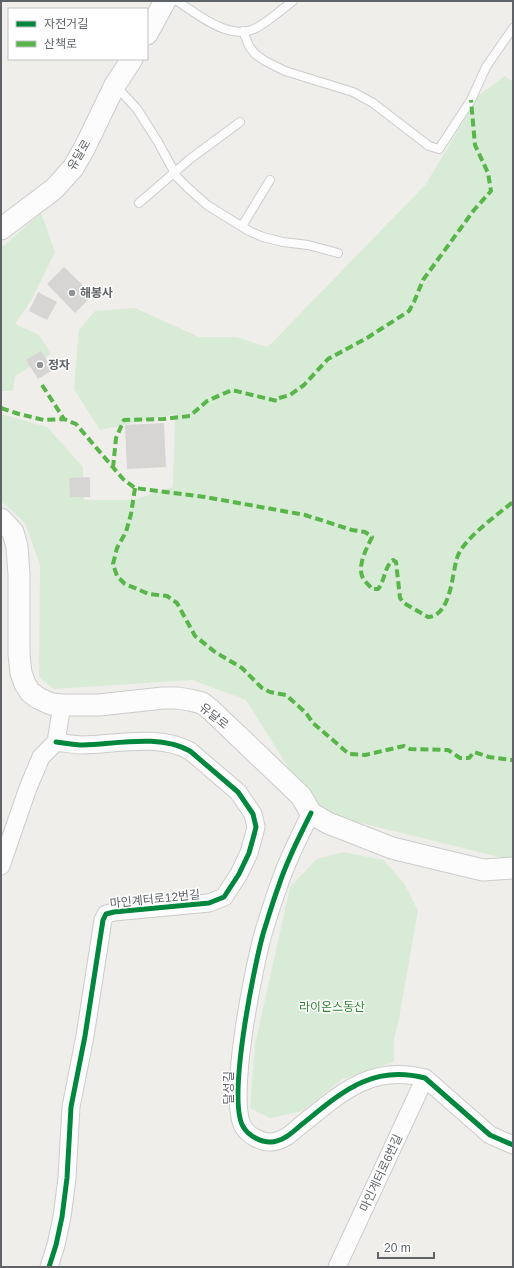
<svg xmlns="http://www.w3.org/2000/svg" width="514" height="1268" font-family="Helvetica,'Noto Sans KR',sans-serif">
  <style>
    .green { fill: #d8ebd6 }
    .building { fill: #d6d5d3 }
    .lines { fill: none; stroke-linecap: round; stroke-linejoin: round }
    .service-casing { stroke: #cbcccc; stroke-width: 10 }
    .minor-casing { stroke: #cbcccc; stroke-width: 19 }
    .tertiary-casing { stroke: #cbcccc; stroke-width: 23 }
    .service { stroke: #fdfcfc; stroke-width: 8 }
    .minor { stroke: #fdfcfc; stroke-width: 17 }
    .tertiary { stroke: #fdfcfc; stroke-width: 21 }
    .quiet { stroke: #58b549; stroke-width: 4; stroke-dasharray: 8 4; stroke-linecap: butt }
    .cycleway-casing { stroke: #fff; stroke-width: 8 }
    .cycleway { stroke: #00873e; stroke-width: 5 }
    .poi-dot { fill: #919496; stroke: #fff; stroke-width: 1.5 }
    .labels { text-anchor: middle; stroke-width: 3; stroke-linejoin: round; paint-order: stroke }
    .street-label { font-size: 12px; fill: #5f6368; stroke: #fff }
    .poi-label { font-size: 12px; font-weight: bold; fill: #5f6368; stroke: #fff; text-anchor: start }
    .park-label { font-size: 12px; fill: #348238; stroke: #fff }
  </style>
  <rect width="100%" height="100%" fill="#efeeea"/>
  <path class="green" d="M 505,76 L 513,82 L 513,858 L 511,860 L 337,817 L 314,802 L 296,780 L 246,700 L 192,680 L 54,689 L 39,677 L 40,565 L 25,523 L 1,501 L 1,414 L 47,427 L 83,467 L 84,500 L 133,500 L 173,487 L 175,414 L 100,430 L 74,389 L 79,330 L 95,311 L 135,308 L 199,337 L 236,337 L 268,347 L 426,184 L 479,95 Z
    M 41,213 L 55,252 L 32,299 L 15,324 L 39,335 L 51,354 L 15,376 L 13,391 L 1,391 L 1,248 Z
    M 344,852 L 383,860 L 404,883 L 418,911 L 399,1018 L 394,1039 L 394,1062 L 342,1079 L 302,1111 L 270,1118 L 250,1108 L 255,1045 L 290,887 L 317,859 Z"/>
  <path class="building" d="M 64,267 L 93,295 L 75,313 L 47,284 Z
    M 38,292 L 57,302 L 47,320 L 29,311 Z
    M 41,351 L 53,370 L 38,379 L 26,360 Z
    M 164,423 L 166,467 L 127,469 L 125,425 Z
    M 90,477 L 90,497 L 70,497 L 69,478 Z"/>
  <g class="lines">
    <defs>
      <path id="service" d="M 177,1 C 199,15 231,43 258,27 C 270,20 282,9 293,1
        M 243,31 L 249,46 L 255,54 L 265,61 L 285,71 L 353,92 L 373,103 L 429,146 L 439,149 L 471,100 L 486,67 L 513,28
        M 115,85 L 137,109 L 158,142 L 177,177 L 188,188 L 207,205 L 249,231 L 263,237 L 283,242 L 308,245 L 338,253
        M 139,203 L 190,159 L 240,122
        M 242,226 L 270,180"/>
      <path id="minor" d="M 311,813 C 299,837 287,860 279,885 C 273,901 268,918 263,934 C 254,967 226,1103 244,1128 C 249,1136 261,1142 270,1142 C 282,1142 292,1133 301,1125 C 341,1093 371,1064 425,1078 L 490,1135 L 513,1145
        M 1,866 L 28,788 L 41,757 L 56,742 L 62,705
        M 49,1267 L 56,1245 L 62,1217 L 67,1178 L 71,1107 L 85,1036 L 103,920 L 106,914 L 114,912 L 209,903 L 224,897 L 239,874 L 249,853 L 254,835 L 256,827 L 253,814 L 238,792 L 190,751 C 159,734 117,744 83,745 C 74,745 65,743 56,742
        M 337,1267 L 425,1078"/>
      <path id="tertiary" d="M 147,34 L 165,1
        M 1,229 L 54,189 L 73,168 L 85,147 L 115,85 L 132,59
        M 1,519 L 13,532 L 17,547 L 19,575 L 19,654 L 21,673 L 25,684 L 30,692 L 38,698 L 51,704 L 62,705 L 99,705 L 163,698 L 177,698 L 190,700 L 202,703 L 211,710 L 301,796 L 311,813 L 328,823 L 392,848 L 433,858 L 483,870 L 513,868"/>
    </defs>
    <use href="#service" class="service-casing"/>
    <use href="#minor" class="minor-casing"/>
    <use href="#tertiary" class="tertiary-casing"/>
    <use href="#service" class="service"/>
    <use href="#minor" class="minor"/>
    <use href="#tertiary" class="tertiary"/>
    <path class="quiet" d="M 42,385 L 64,419
      M 1,408 L 19,414 L 44,420 L 64,419 L 76,424 L 123,479 L 135,488 L 205,497 L 305,515 L 352,530 L 365,532 L 372,537 C 367,548 358,563 362,576 C 364,581 369,585 372,589 L 378,589 C 385,581 384,567 393,560 L 396,562 L 400,598 L 404,603 L 428,617 C 451,616 452,574 457,558 C 462,540 498,514 513,502
      M 113,468 L 116,438 L 124,420 L 163,419 L 190,416 L 207,401 L 232,390 L 277,401 L 279,398 L 290,395 L 304,385 L 328,359 L 367,338 L 409,311 L 414,302 L 423,280 L 474,210 L 491,191 L 488,173 L 475,145 L 471,100
      M 135,488 L 131,514 L 126,532 L 117,548 L 113,564 L 117,576 L 125,584 L 149,594 L 167,596 L 177,603 L 195,636 L 215,652 L 242,668 L 262,688 L 270,692 L 286,695 L 306,713 L 313,723 L 349,754 L 365,755 L 404,746 L 410,749 L 448,750 L 460,758 L 469,758 L 474,752 L 489,757 L 513,760"/>
    <defs>
      <path id="cycleway" d="M 311,813 C 299,837 287,860 279,885 C 273,901 268,918 263,934 C 254,967 226,1103 244,1128 C 249,1136 261,1142 270,1142 C 282,1142 292,1133 301,1125 C 341,1093 371,1064 425,1078 L 490,1135 L 513,1145
        M 49,1267 L 56,1245 L 62,1217 L 67,1178 L 71,1107 L 85,1036 L 103,920 L 106,914 L 114,912 L 209,903 L 224,897 L 239,874 L 249,853 L 254,835 L 256,827 L 253,814 L 238,792 L 190,751 C 159,734 117,744 83,745 C 74,745 65,743 56,742"/>
    </defs>
    <use href="#cycleway" class="cycleway-casing"/>
    <use href="#cycleway" class="cycleway"/>
  </g>
  <g class="poi-dot">
    <circle cx="72" cy="293" r="4"/>
    <circle cx="40" cy="365" r="4"/>
  </g>
  <g class="labels">
    <g class="street-label">
      <text transform="translate(79 155) rotate(-59)" y="4">유달로</text>
      <text transform="translate(214 716) rotate(39)" y="4">유달로</text>
      <text transform="translate(155 899) rotate(-6)" y="4">마인계터로12번길</text>
      <text transform="translate(229 1088) rotate(-90)" y="4">달성길</text>
      <text transform="translate(381 1173) rotate(-65)" y="4">마인계터로6번길</text>
    </g>
    <g class="poi-label">
      <text x="80" y="297">해봉사</text>
      <text x="48" y="369">정자</text>
    </g>
    <g class="park-label">
      <text x="332" y="1011">라이온스동산</text>
    </g>
  </g>
  <rect width="514" height="1268" fill="none" stroke="#5f6368" stroke-width="4"/>
  <rect x="8" y="8" width="140" height="52" fill="#ffffff" stroke="#bfc1c3"/>
  <rect x="16" y="21" width="20" height="6" fill="#00873e" stroke="#bfc1c3"/>
  <text x="44" y="28" font-size="12" fill="#5f6368">자전거길</text>
  <rect x="16" y="41" width="20" height="6" fill="#58b549" stroke="#bfc1c3"/>
  <text x="44" y="48" font-size="12" fill="#5f6368">산책로</text>
  <path d="M378 1252v6h56v-6" fill="none" stroke="#5f6368" stroke-width="2"/>
  <text x="384" y="1252" font-size="12" fill="#5f6368" stroke="#ffffff" stroke-width="3" paint-order="stroke">20 m</text>
</svg>
